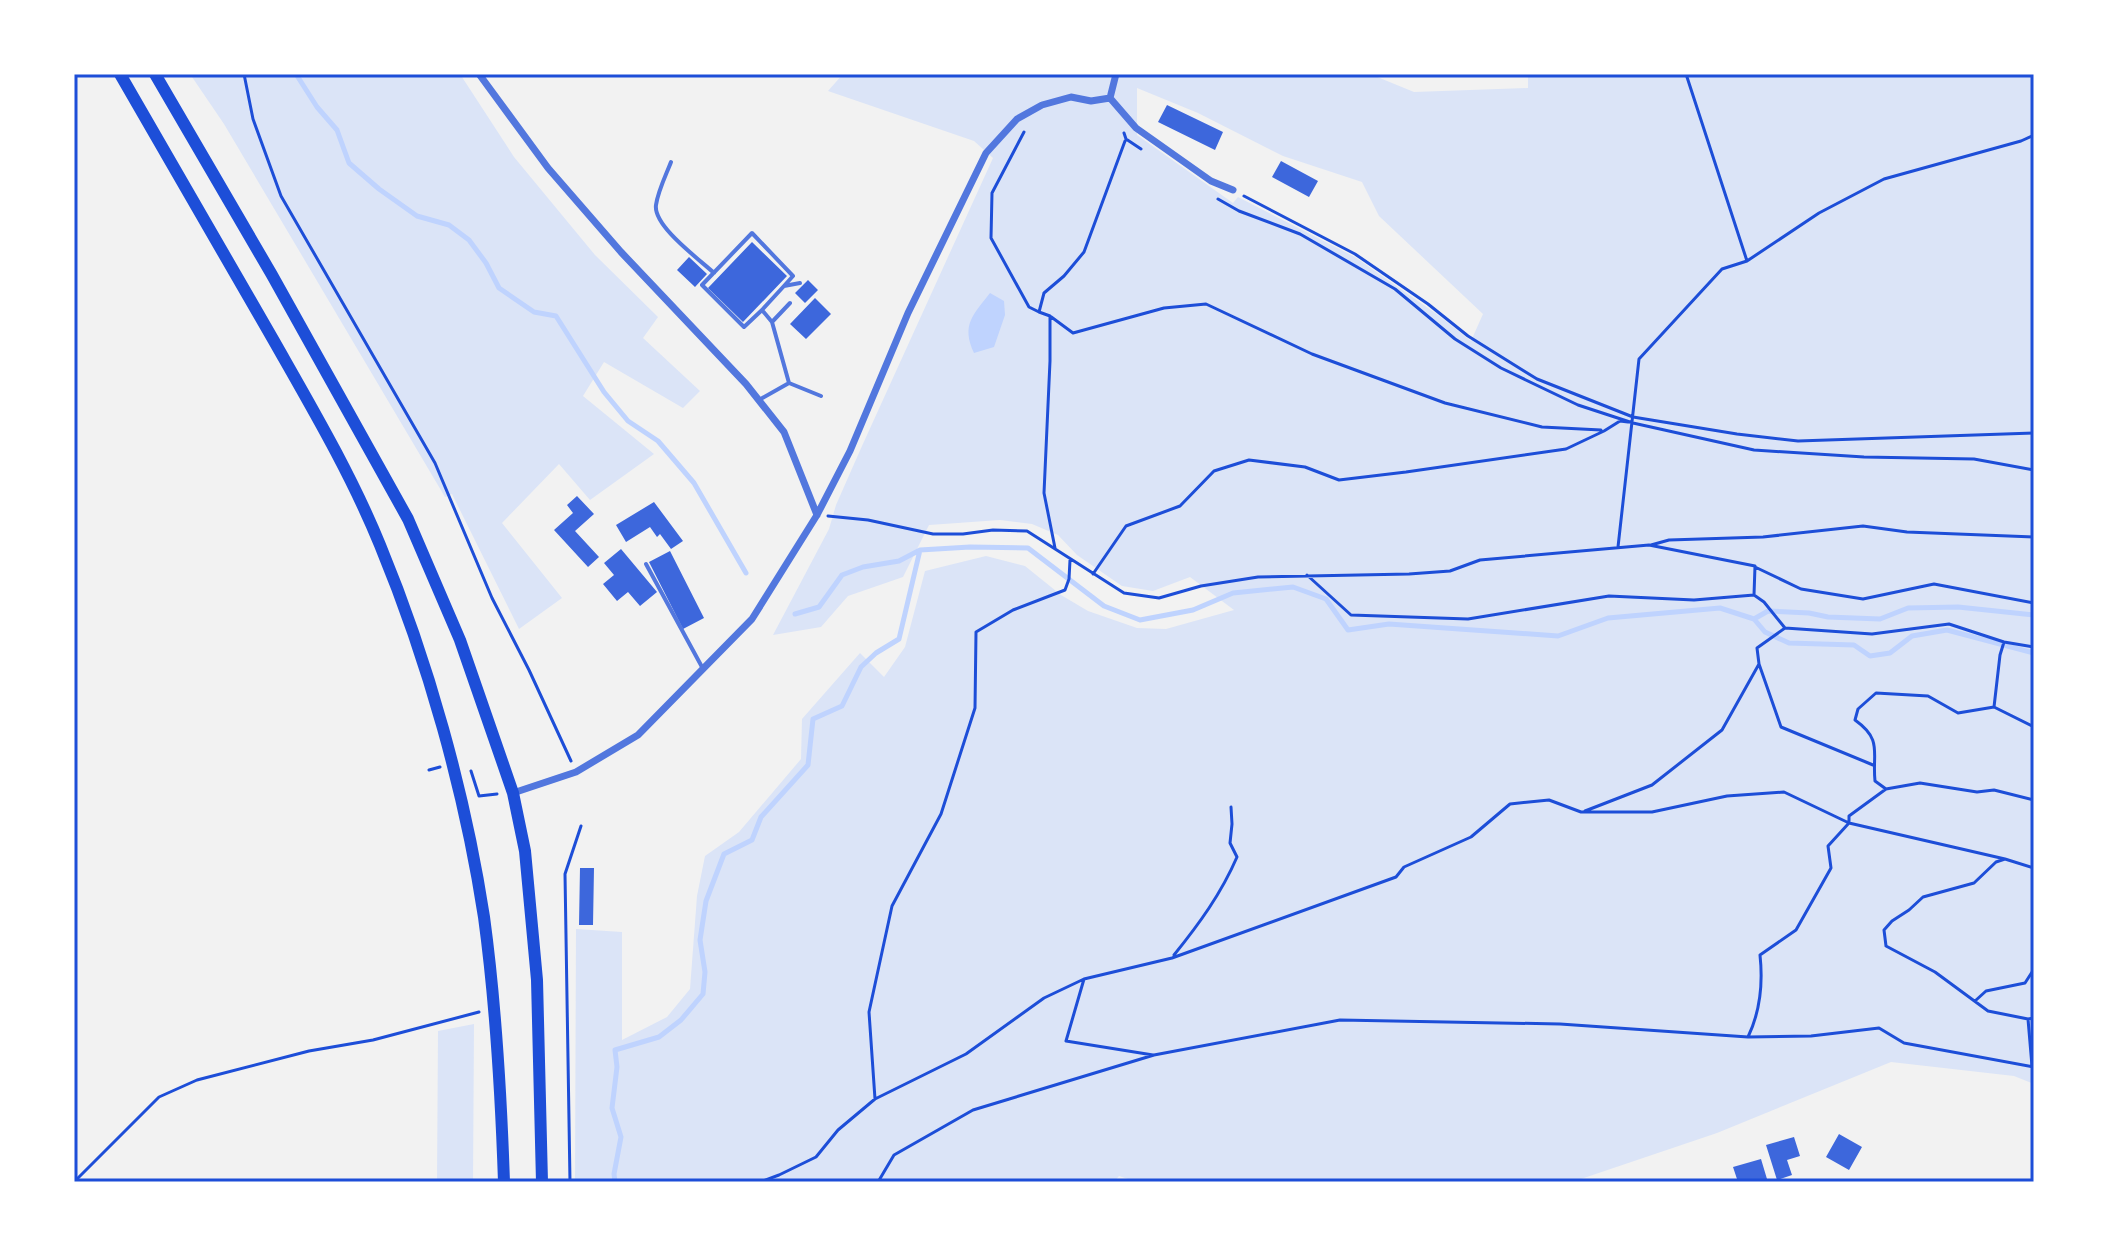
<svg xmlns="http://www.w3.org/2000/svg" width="2108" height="1256" font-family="Lato,sans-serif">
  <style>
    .green { fill: #dbe4f7; fill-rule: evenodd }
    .water { fill: #bfd3fe }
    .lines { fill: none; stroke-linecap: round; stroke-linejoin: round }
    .stream { stroke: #bfd3fe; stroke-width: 5 }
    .building { fill: #3d67dc }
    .path { stroke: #1d4ed8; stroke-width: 3 }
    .service { stroke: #5277de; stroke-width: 4 }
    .minor { stroke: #5277de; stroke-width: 7 }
    .trunk { stroke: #1d4ed8; stroke-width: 12 }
    .neatline { fill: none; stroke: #1d4ed8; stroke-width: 3 }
  </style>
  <rect width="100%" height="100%" fill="#f2f2f2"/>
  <path class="green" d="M 190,74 L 460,74 L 514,157 L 595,255 L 658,317 L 643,338 L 700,391 L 683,408 L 604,362 L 583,396 L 654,454 L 590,500 L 559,464 L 502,523 L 562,598 L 519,629 L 452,494 L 445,497 L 224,124 Z
    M 843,74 L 1370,74 L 1414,92 L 1528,88 L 1528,74 L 2034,74 L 2034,1084 L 2014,1076 L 1891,1062 L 1717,1133 L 1572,1182 L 1137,1182 L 1119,1176 L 1114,1182 L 575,1182 L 576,929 L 622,932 L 622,1040 L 667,1017 L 690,989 L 697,896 L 705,856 L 739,832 L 801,759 L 802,719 L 860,653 L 884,677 L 905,647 L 925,571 L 986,556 L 1025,566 L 1061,595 L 1088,611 L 1137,628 L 1166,629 L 1234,610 L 1190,577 L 1153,591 L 1122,586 L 1077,555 L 1058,535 L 1032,524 L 1000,520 L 929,525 L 903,577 L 848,596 L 821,627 L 773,635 L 829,529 L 836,505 L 862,446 L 993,158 L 974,141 L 828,91 ZM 1137,88 L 1198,113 L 1283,156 L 1362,182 L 1379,216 L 1483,314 L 1471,341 L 1438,315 L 1355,257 L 1238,197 L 1233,203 L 1137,135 Z
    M 474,1024 L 473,1182 L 437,1182 L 438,1031 Z"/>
  <path class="water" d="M 990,293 L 1004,301 L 1005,315 L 994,347 L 974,353 C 961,325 973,315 990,293 Z"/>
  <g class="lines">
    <path class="stream" d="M 296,74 L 317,107 L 337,130 L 349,163 L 379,189 L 417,216 L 449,225 L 469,240 L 486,263 L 499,288 L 534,312 L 556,316 L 604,392 L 628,421 L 658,441 L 694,483 L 746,573
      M 795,614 L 819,607 L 842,575 L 863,567 L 899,561 L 920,550 L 970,547 L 1028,548 L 1104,606 L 1140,620 L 1193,610 L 1233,593 L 1293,587 L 1326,599 L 1348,630 L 1389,624 L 1558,636 L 1608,618 L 1720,608 L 1754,619 L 1768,611 L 1809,613 L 1828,617 L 1880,619 L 1908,608 L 1958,607 L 2034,615
      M 1754,619 L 1765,632 L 1789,643 L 1854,645 L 1870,656 L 1890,653 L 1912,636 L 1947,630 L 2034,653
      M 615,1182 L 614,1174 L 621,1137 L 612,1108 L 617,1067 L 615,1050 L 659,1037 L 681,1020 L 703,994 L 705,972 L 700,940 L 706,901 L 724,854 L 752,840 L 761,817 L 808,765 L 813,719 L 842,706 L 861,667 L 876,653 L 899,639 L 920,550"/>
  </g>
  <path class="building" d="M 1167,105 L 1223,132 L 1215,150 L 1158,122 Z
    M 1281,161 L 1318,181 L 1309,197 L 1272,177 Z
    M 752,242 L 787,276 L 743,322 L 708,288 Z
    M 689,257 L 707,274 L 695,287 L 677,270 Z
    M 808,280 L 818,290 L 805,303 L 795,293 Z
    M 815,298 L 831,314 L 806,339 L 790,324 Z
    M 577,496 L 594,514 L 575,531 L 599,557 L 588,567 L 554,530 L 573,513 L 567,505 Z
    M 654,502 L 683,541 L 671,549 L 660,534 L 657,537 L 650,527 L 626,542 L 616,525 Z
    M 621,549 L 657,592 L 640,606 L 628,592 L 617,601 L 603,584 L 614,575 L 604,563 Z
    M 670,551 L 704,618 L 683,629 L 649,562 Z
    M 580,868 L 594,868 L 593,925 L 579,925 Z
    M 1839,1134 L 1862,1147 L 1849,1170 L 1826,1157 Z
    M 1794,1137 L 1800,1156 L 1787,1160 L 1792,1175 L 1777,1180 L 1766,1145 Z
    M 1761,1159 L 1767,1179 L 1758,1182 L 1738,1182 L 1733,1167 Z"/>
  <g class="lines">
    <path class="path" d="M 244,74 L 253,119 L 281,196 L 435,463 L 492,598 L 529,670 L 571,761
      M 1686,74 L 1747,261
      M 1024,132 L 992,193 L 991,238 L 1029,307 L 1039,312
      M 1124,133 L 1126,139 L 1141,149
      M 1244,196 L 1355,254 L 1428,304 L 1468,336 L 1537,379 L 1633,417 L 1737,434 L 1798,441 L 2034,433
      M 1218,199 L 1239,211 L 1300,234 L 1395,289 L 1455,339 L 1501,368 L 1578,405 L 1633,423 L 1754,450 L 1864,457 L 1974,459 L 2034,470
      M 1050,316 L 1073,333 L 1164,308 L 1206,304 L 1312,354 L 1445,403 L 1542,427 L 1601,430
      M 828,516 L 868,520 L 933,534 L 963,534 L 993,530 L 1027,531 L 1124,593 L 1159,598 L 1201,586 L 1258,577 L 1409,574 L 1450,571 L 1480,560 L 1649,545 L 1755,566 L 1754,595 L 1764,602 L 1785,628 L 1872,634 L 1949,624 L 2004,642 L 2034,647
      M 1651,545 L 1669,540 L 1763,537 L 1863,526 L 1907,532 L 2034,537
      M 1618,547 L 1639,359 L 1722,269 L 1747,261 L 1819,213 L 1884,179 L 2021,141 L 2034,135
      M 1055,548 L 1044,493 L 1050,361 L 1050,316 L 1039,312 L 1044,293 L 1064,276 L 1084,252 L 1125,141
      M 1755,567 L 1801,589 L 1863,599 L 1934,584 L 2034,603
      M 1093,574 L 1126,526 L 1180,506 L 1214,471 L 1249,460 L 1305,467 L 1339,480 L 1406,472 L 1566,449 L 1604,431 L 1620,421 L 1628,422
      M 1307,575 L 1351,615 L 1468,619 L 1609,596 L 1694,600 L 1754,595
      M 1759,664 L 1781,727 L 1873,765
      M 1994,707 L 2000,655 L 2004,642
      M 429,770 L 440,767
      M 471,771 L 479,796 L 497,794
      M 1886,789 L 1875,781 C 1872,752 1883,740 1855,720 L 1858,709 L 1876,693 L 1928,696 L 1958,713 L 1994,707 L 2034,727
      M 1585,811 L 1652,785 L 1722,730 L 1759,664 L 1757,648 L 1785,628
      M 1174,955 C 1199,924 1221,894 1237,857 L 1230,843 L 1232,824 L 1231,807
      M 1084,979 L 1066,1041 L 1153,1055
      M 1975,1001 L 1986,991 L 2025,983 L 2034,969
      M 2028,1019 L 1988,1011 L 1935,972 L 1886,946 L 1884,930 L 1892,921 L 1909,910 L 1923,897 L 1974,883 L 1996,862 L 2005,859 L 2034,868
      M 1748,1037 C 1760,1012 1763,983 1760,955 L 1796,930 L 1831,868 L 1828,846 L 1849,823 L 1849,816 L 1886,789 L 1920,783 L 1977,792 L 1994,790 L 2034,800
      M 2032,1066 L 2028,1019 L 2034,1018
      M 875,1099 L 869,1012 L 892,906 L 941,814 L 975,708 L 976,632 L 1013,610 L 1065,590 L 1069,579 L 1070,560
      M 74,1182 L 159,1097 L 197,1080 L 309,1051 L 373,1040 L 479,1012
      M 570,1182 L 565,874 L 581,826
      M 760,1182 L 779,1175 L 816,1157 L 838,1130 L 875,1099 L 966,1054 L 1044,998 L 1084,979 L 1172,958 L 1396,877 L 1404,867 L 1471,837 L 1510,804 L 1549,800 L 1581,812 L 1652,812 L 1727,796 L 1784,792 L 1849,823 L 2005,859
      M 878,1182 L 894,1155 L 973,1110 L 1154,1055 L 1340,1020 L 1560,1024 L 1748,1037 L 1811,1036 L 1879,1028 L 1904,1043 L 2034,1067"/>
    <path class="service" d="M 671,162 C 666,175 658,191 656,205 C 653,226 699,259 714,273
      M 762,310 L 744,327 L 702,285 L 752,233 L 793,276 L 784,286
      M 772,322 L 762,310 L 784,286 L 800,283
      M 789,383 L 821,396
      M 759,400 L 789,383 L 772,322 L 790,303
      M 646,564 L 702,667"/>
    <path class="minor" d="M 479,74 L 548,168 L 621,252 L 746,384 L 784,432 L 817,515
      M 1110,98 L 1136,128 L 1211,181 L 1233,190
      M 1110,98 L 1116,74
      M 513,793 L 576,772 L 638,735 L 752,619 L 817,515 L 850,451 L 908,313 L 986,153 L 1017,119 L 1042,105 L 1071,97 L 1091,101 L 1110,98"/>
    <path class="trunk" d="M 120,74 C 171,163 223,252 274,341 C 312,408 351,474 380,545 C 428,661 465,793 484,917 C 496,1005 501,1093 504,1182
      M 155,74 L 272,275 L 408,519 L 460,640 L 503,764 L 513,793 L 525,851 L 537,980 L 542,1182"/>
  </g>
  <rect width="2108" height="1256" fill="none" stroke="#ffffff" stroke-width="152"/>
  <rect x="76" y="76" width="1956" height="1104" class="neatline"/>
</svg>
